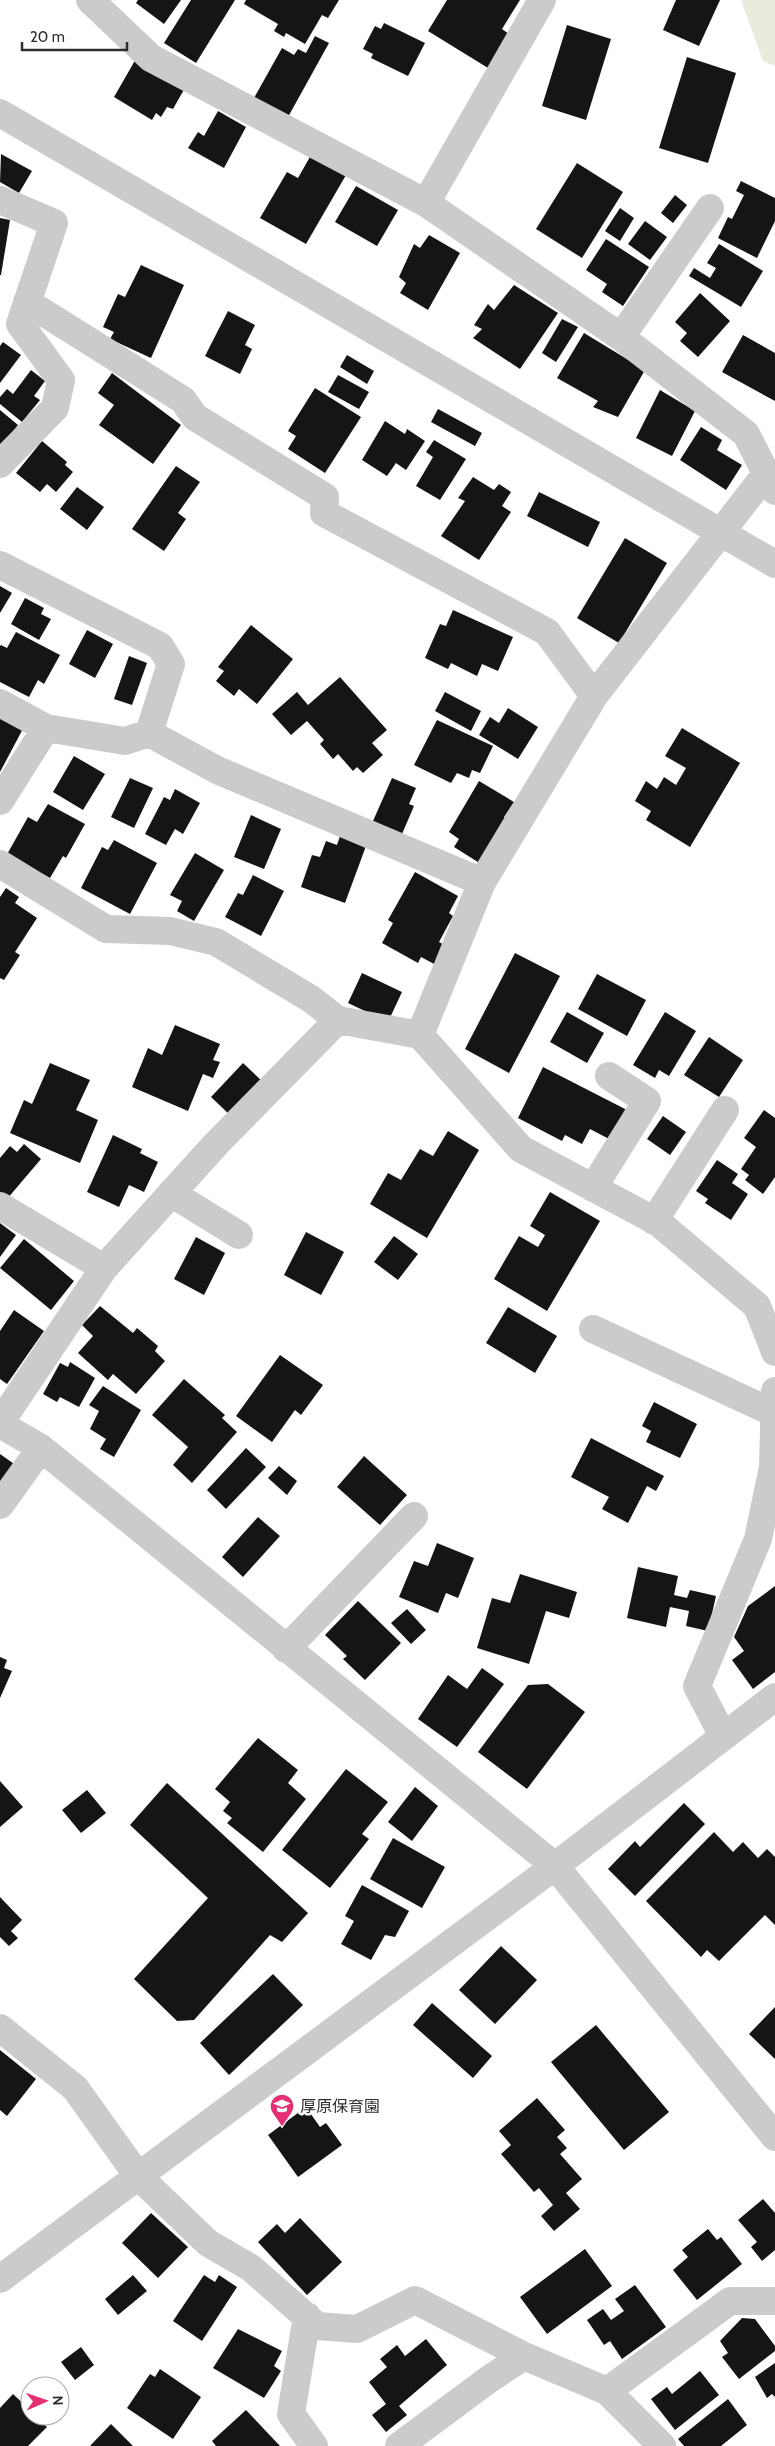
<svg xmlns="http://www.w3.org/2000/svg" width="775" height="2446" font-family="Cabin,'Noto Sans JP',sans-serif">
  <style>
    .green { fill: #e9ecdc }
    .building { fill: #151515 }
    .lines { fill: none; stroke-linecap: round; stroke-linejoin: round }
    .minor { stroke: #cbcbcb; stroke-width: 28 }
    .labels { text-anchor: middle; stroke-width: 5; stroke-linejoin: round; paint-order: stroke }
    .poi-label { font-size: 16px; fill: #2e2e2e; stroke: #fff; text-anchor: start }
  </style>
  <rect width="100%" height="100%" fill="#fff"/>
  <path class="green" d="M 741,0 L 775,0 L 775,66 L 763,61 Z"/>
  <path class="building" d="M 138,0 L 181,0 L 164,24 L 136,3 Z
    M 191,0 L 235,0 L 196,63 L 164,43 Z
    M 246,0 L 339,0 L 328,18 L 322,15 L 305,44 L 286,33 L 284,37 L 274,31 L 278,24 L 244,4 Z
    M 447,0 L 520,0 L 502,29 L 509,34 L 488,68 L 428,31 Z
    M 676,0 L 720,0 L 699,46 L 663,30 Z
    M 384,23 L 425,43 L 408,76 L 371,58 L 373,54 L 363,49 L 375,26 L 381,29 Z
    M 567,25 L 611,39 L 586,120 L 542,106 Z
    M 315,36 L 329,43 L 288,117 L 254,98 L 282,48 L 294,55 L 298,49 L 306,53 Z
    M 137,57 L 186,86 L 173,109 L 167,107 L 161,117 L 156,113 L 152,120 L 114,97 Z
    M 687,57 L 736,73 L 708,163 L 659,148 Z
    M 218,111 L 246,127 L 224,168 L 188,148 L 198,132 L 204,136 Z
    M 1,154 L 32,171 L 19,193 L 0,182 Z
    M 311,155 L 346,175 L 306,244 L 260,218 L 287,172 L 298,178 Z
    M 577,163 L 623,192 L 582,258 L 536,229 Z
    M 741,181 L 775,198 L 775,221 L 757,258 L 718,238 L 728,217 L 732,219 L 744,195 L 736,191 Z
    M 356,186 L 398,210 L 377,246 L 335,222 Z
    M 675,195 L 687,205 L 673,223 L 661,213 Z
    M 620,208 L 634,218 L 620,241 L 605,231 Z
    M 0,218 L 10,220 L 1,275 L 0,275 Z
    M 645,221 L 667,237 L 650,260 L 628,244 Z
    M 429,235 L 460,253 L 428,310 L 400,293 L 406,283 L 399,277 L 414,244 L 420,248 Z
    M 606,239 L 649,267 L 623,306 L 602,292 L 607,284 L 586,270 Z
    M 719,244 L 763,271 L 741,307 L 689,276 L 694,268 L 710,278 L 716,268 L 707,263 Z
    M 141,265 L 184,285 L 151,358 L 110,339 L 114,332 L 103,327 L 118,294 L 125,297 Z
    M 514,285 L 558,313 L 520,369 L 473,338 L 482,329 L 474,325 L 488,304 L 494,310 Z
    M 700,293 L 730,321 L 698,357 L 680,341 L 687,333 L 675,322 Z
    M 228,311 L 255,325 L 245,345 L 252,349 L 240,374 L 205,356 Z
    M 562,319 L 578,327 L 556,362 L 542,353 Z
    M 584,333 L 645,370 L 618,417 L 593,407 L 598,401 L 557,378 Z
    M 743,335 L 775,353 L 775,401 L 722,372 Z
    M 3,342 L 21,355 L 0,383 L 0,346 Z
    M 347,355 L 374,371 L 367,384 L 340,367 Z
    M 31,370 L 45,381 L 34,396 L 40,400 L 22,422 L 0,404 L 0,397 L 7,389 L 13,394 Z
    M 112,373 L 181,425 L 153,464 L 99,425 L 114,405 L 98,393 Z
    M 338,375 L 369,392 L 359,409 L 328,392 Z
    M 315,388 L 361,417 L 325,473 L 288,449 L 296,436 L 288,431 Z
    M 660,390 L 695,411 L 672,456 L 636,438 Z
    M 438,409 L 482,433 L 475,446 L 431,422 Z
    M 0,410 L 18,425 L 0,448 Z
    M 385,421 L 405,434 L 407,429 L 425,441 L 406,470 L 396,463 L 387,476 L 362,460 Z
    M 701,427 L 722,440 L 717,450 L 742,465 L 726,490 L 680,460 Z
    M 434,440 L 466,459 L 440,500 L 416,486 L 433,457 L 426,452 Z
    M 42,441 L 67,462 L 65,465 L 73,472 L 56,492 L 47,484 L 40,492 L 16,473 Z
    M 176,466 L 200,482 L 178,513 L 186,519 L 164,551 L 132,529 Z
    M 473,477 L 494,490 L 499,484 L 511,492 L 502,506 L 511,512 L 479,560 L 441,536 L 465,501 L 458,498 Z
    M 77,487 L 104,507 L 87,530 L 60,509 Z
    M 539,492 L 600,522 L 588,547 L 527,516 Z
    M 625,538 L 667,563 L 619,643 L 577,618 Z
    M 0,586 L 12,593 L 0,613 Z
    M 25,598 L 44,608 L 41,614 L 51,619 L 39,640 L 11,624 Z
    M 453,610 L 513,637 L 498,671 L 482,664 L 477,676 L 451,663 L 448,669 L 425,658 L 440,624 L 446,626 Z
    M 251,625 L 293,659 L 257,704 L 239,689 L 234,696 L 216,681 L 224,671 L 218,667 Z
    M 87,630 L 113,644 L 95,678 L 69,664 Z
    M 16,632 L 60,655 L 44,684 L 38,680 L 29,697 L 0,682 L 0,646 L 1,645 L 7,648 Z
    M 129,656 L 147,663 L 132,705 L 114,699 Z
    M 340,677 L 387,730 L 372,743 L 383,755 L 363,773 L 357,767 L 353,771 L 338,754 L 333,759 L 320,744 L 324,740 L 307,721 L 291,735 L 272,714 L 297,692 L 308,705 Z
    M 445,692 L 481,711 L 471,731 L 435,711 Z
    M 508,708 L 538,727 L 518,759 L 479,735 L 490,717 L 499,723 Z
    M 0,711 L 25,725 L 0,772 Z
    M 437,720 L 493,746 L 480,773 L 472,770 L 469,778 L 457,773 L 451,783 L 414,765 Z
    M 682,728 L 740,763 L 690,847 L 646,820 L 651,811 L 635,801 L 646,781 L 657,789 L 664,777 L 676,785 L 686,768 L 665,756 Z
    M 74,756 L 105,774 L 83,810 L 53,792 Z
    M 130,778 L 153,788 L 134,828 L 111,817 Z
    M 392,778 L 416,788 L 409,804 L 414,806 L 402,834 L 373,821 Z
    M 479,781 L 514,802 L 504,817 L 508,820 L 481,864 L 454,847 L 459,839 L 449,832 Z
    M 175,789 L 200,803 L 183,834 L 175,829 L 166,845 L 145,834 L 164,797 L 170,800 Z
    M 48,804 L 85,824 L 66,858 L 63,856 L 50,878 L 41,873 L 39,877 L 5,858 L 28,817 L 37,822 Z
    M 251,815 L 281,829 L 264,869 L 234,857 Z
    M 340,836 L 366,846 L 345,903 L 301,887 L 312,855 L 320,857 L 326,841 L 337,845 Z
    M 114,840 L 157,863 L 130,914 L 81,888 L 102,847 L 108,850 Z
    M 195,853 L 224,870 L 194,921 L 177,911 L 182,901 L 170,895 Z
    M 415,872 L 458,896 L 449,913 L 453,916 L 439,942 L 446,946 L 436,965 L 421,957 L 418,963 L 382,943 L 393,923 L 388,920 Z
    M 253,875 L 284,891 L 261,936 L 225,917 L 238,893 L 243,895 Z
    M 6,888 L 19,897 L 15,903 L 37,918 L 15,952 L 20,955 L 4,980 L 0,978 L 0,897 Z
    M 515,953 L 560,976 L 509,1073 L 465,1049 Z
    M 362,973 L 402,992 L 388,1022 L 348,1003 Z
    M 597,974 L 646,1000 L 627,1036 L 578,1009 Z
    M 567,1012 L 604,1033 L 587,1063 L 550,1042 Z
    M 665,1012 L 696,1031 L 669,1076 L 659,1070 L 655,1078 L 633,1065 Z
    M 175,1025 L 220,1044 L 213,1060 L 220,1062 L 213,1078 L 203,1074 L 188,1111 L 132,1087 L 148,1048 L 162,1055 Z
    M 709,1037 L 743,1060 L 719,1097 L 684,1075 Z
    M 50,1063 L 90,1080 L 76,1110 L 98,1120 L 80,1163 L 10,1133 L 24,1100 L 32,1104 Z
    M 243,1063 L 263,1082 L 231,1116 L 211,1097 Z
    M 543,1067 L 627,1110 L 611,1140 L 590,1129 L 582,1144 L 565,1135 L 562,1141 L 518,1118 Z
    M 764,1110 L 775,1118 L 775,1177 L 763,1194 L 745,1180 L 749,1175 L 741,1169 L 756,1147 L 744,1138 Z
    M 663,1116 L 686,1132 L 670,1155 L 647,1139 Z
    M 448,1131 L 479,1150 L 427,1238 L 370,1204 L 388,1173 L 401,1180 L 420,1149 L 433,1156 Z
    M 113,1135 L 142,1149 L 140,1153 L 158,1162 L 144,1192 L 129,1185 L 119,1207 L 87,1192 Z
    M 24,1144 L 41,1159 L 7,1199 L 0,1192 L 0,1158 L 10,1146 L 17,1152 Z
    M 717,1160 L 738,1174 L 732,1183 L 748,1194 L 731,1220 L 705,1203 L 708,1199 L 696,1191 Z
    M 550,1192 L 600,1221 L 547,1311 L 494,1279 L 519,1236 L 538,1247 L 545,1235 L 530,1226 Z
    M 0,1223 L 16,1235 L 0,1257 Z
    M 306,1232 L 344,1252 L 321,1295 L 284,1275 Z
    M 394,1236 L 418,1254 L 398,1280 L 374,1262 Z
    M 196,1237 L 225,1253 L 204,1295 L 174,1279 Z
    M 24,1239 L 74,1281 L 51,1310 L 0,1268 Z
    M 100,1306 L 133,1333 L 137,1328 L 158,1346 L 155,1351 L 165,1361 L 136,1394 L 113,1374 L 108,1380 L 78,1353 L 93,1336 L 82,1325 Z
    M 508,1307 L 557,1336 L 535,1373 L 486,1343 Z
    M 14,1310 L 44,1331 L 7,1384 L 0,1379 L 0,1331 Z
    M 280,1355 L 323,1385 L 301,1415 L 295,1410 L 272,1442 L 236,1416 Z
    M 70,1362 L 95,1378 L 79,1407 L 60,1397 L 57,1402 L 43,1394 L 60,1363 L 68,1367 Z
    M 184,1379 L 225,1415 L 222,1418 L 237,1432 L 192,1483 L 173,1465 L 188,1447 L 152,1415 Z
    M 103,1386 L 141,1410 L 114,1457 L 100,1449 L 106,1439 L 90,1429 L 99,1411 L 89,1405 Z
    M 654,1402 L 697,1424 L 680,1458 L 646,1442 L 651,1431 L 642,1426 Z
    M 591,1438 L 664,1476 L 656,1491 L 647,1486 L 628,1523 L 602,1509 L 609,1497 L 571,1477 Z
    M 246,1448 L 266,1467 L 226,1509 L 207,1490 Z
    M 0,1454 L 17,1466 L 0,1490 Z
    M 364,1456 L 407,1495 L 380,1525 L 337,1487 Z
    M 279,1466 L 297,1481 L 287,1495 L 268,1478 Z
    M 258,1517 L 280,1536 L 243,1577 L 222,1557 Z
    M 437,1543 L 474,1558 L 458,1598 L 446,1593 L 438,1613 L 399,1597 L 414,1561 L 428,1566 Z
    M 638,1567 L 678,1576 L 674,1595 L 687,1598 L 690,1590 L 716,1596 L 708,1631 L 686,1626 L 689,1611 L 670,1607 L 666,1627 L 627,1618 Z
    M 520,1574 L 577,1592 L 569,1618 L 546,1611 L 529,1664 L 477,1648 L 492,1598 L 510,1603 Z
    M 775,1586 L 775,1672 L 753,1689 L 732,1660 L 744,1651 L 734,1637 L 748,1606 Z
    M 358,1601 L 401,1643 L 365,1680 L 343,1659 L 347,1656 L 325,1635 Z
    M 407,1609 L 426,1630 L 411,1644 L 391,1623 Z
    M 0,1657 L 7,1660 L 4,1668 L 12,1671 L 0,1698 Z
    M 482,1668 L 504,1684 L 457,1747 L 418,1719 L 448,1675 L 467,1689 Z
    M 548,1684 L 585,1712 L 527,1789 L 478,1752 L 528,1685 Z
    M 258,1738 L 298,1770 L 288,1783 L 306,1799 L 263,1852 L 227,1823 L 232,1818 L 223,1811 L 230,1802 L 215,1789 Z
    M 346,1769 L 388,1802 L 362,1834 L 369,1839 L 330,1888 L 282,1850 Z
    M 0,1781 L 23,1807 L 0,1827 Z
    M 167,1783 L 308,1913 L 282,1942 L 270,1935 L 194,2020 L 177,2021 L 134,1979 L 208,1898 L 130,1825 Z
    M 415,1787 L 438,1806 L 412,1841 L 388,1822 Z
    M 87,1790 L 106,1813 L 81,1833 L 62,1810 Z
    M 684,1803 L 705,1824 L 635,1896 L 608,1869 L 635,1841 L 640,1847 Z
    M 714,1832 L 733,1852 L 743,1842 L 758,1858 L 767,1849 L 775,1857 L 775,1925 L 765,1915 L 719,1961 L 707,1950 L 701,1957 L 646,1901 Z
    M 393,1838 L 445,1867 L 422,1908 L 370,1879 Z
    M 362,1885 L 409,1911 L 395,1937 L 385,1935 L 371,1960 L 341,1944 L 354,1921 L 345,1916 Z
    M 0,1897 L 22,1920 L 11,1931 L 18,1938 L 9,1946 L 0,1937 Z
    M 501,1946 L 537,1980 L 495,2024 L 459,1990 Z
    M 273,1974 L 303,2005 L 229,2075 L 200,2043 Z
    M 432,2003 L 492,2056 L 473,2078 L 413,2025 Z
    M 775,2007 L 775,2059 L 749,2034 Z
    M 596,2025 L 669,2112 L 624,2150 L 551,2062 Z
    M 0,2050 L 36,2079 L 7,2116 L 0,2110 Z
    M 537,2098 L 565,2130 L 557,2137 L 567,2148 L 560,2154 L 582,2179 L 566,2193 L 580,2209 L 554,2231 L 541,2216 L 553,2205 L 539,2188 L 534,2192 L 501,2154 L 511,2145 L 499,2131 Z
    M 306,2107 L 320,2127 L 326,2123 L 342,2145 L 298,2177 L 268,2135 Z
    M 763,2199 L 775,2213 L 775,2250 L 762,2261 L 751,2247 L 757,2242 L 738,2220 Z
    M 151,2213 L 188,2247 L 158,2278 L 122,2243 Z
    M 300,2218 L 342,2262 L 307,2295 L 258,2242 L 277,2224 L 285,2233 Z
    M 708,2229 L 717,2240 L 721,2237 L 742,2264 L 697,2300 L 673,2270 L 688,2257 L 682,2250 Z
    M 585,2249 L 612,2286 L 547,2334 L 520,2297 Z
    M 133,2275 L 147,2291 L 118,2315 L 105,2299 Z
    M 204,2275 L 215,2282 L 219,2275 L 237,2287 L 202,2341 L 173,2321 Z
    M 635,2285 L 666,2327 L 622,2359 L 610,2341 L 604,2345 L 587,2320 L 603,2309 L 611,2320 L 624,2311 L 615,2299 Z
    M 742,2318 L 755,2319 L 775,2346 L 775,2351 L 739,2379 L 722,2357 L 728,2353 L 720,2341 Z
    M 238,2329 L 282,2351 L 274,2366 L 281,2371 L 264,2398 L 213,2368 Z
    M 426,2339 L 447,2365 L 399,2406 L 407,2415 L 386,2432 L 372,2415 L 386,2404 L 369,2382 L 387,2367 L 380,2359 L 397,2345 L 405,2356 Z
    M 81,2347 L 94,2365 L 75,2380 L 61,2362 Z
    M 775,2363 L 775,2397 L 772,2394 L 767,2398 L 755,2377 Z
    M 160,2369 L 201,2397 L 173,2439 L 127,2408 L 150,2374 L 155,2377 Z
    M 700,2371 L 719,2395 L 675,2430 L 651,2399 L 667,2387 L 672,2394 Z
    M 13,2394 L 30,2410 L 30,2416 L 36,2416 L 47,2427 L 28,2446 L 0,2446 L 0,2408 Z
    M 728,2399 L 747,2425 L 721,2446 L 684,2446 L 678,2439 Z
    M 246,2410 L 280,2446 L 216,2446 L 212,2441 Z
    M 111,2424 L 133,2446 L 90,2446 Z"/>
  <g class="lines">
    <path class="minor" d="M 90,0 L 151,58 L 426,203
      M 542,0 L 426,203 L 621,337 L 746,434 L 775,491
      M 0,113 L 775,564
      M 0,200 L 54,223 L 20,324 L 61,380 L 55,408 L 0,464
      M 27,302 L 183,400 L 195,417 L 325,497 L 324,513 L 547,632 L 594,696
      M 621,337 L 710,208
      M 0,565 L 160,646 L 171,664 L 149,733
      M 0,703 L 46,728 L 125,741 L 149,733 L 217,770 L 482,882
      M 0,801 L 46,728
      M 0,864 L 106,929 L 170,931 L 216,942 L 311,999 L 338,1020 L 420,1035 L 521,1149 L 659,1223 L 757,1306 L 775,1352
      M 420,1035 L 482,882 L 594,696 L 766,474
      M 593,1188 L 647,1101 L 609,1076
      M 171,1193 L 239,1235
      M 0,1206 L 104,1268
      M 654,1221 L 725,1110
      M 593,1329 L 774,1413
      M 0,1423 L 104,1268 L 216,1144 L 338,1020
      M 0,1424 L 41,1448 L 555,1866 L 775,2137
      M 0,1505 L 41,1448
      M 286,1649 L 414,1516
      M 723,1736 L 697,1686 L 758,1539 L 773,1467 L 775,1391
      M 0,2028 L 75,2088 L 138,2176 L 208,2243 L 251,2268 L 317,2326 L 357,2329 L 415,2300 L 524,2356
      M 0,2279 L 555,1866 L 775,1697
      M 307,2316 L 291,2414 L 314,2446
      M 607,2391 L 730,2301 L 775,2301
      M 399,2446 L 488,2380 L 524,2356 L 607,2391 L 662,2446"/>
  </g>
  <defs>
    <symbol id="school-pin" viewBox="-11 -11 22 30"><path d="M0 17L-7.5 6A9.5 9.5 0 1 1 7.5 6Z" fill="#e53076" stroke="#fff"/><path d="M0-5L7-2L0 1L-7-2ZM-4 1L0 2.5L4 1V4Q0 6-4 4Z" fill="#fff"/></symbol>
  </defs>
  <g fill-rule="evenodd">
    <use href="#school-pin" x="268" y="2092" width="28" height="38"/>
  </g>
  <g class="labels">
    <g class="poi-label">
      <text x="300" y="2112">厚原保育園</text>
    </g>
  </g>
  <g transform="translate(45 2401) rotate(88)"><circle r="24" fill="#ffffff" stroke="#ababab"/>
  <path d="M0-4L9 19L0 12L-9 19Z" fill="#e53076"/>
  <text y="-8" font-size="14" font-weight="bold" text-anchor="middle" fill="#2e2e2e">N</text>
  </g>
  <path d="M22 42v8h105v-8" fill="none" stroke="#2e2e2e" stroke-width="2.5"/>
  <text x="30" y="42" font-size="15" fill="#2e2e2e" stroke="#ffffff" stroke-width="4" paint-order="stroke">20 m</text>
</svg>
